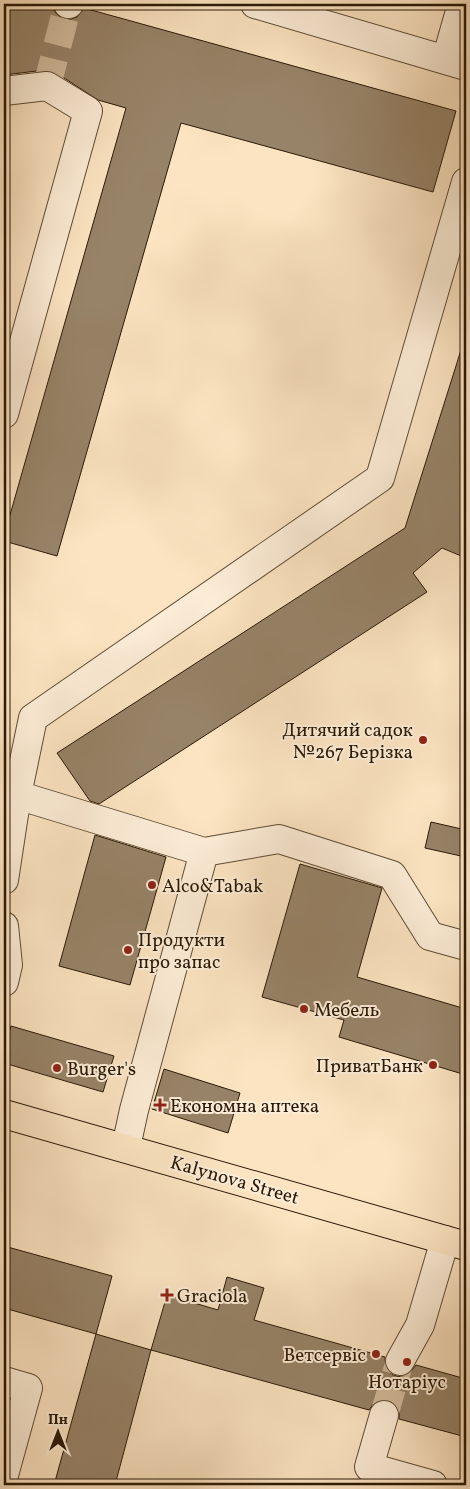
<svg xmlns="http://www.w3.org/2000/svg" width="470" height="1489" font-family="Vollkorn,serif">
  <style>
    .building { fill: #978368; stroke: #2a1906 }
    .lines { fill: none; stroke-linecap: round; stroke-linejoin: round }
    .minor-tunnel { stroke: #d2bb9c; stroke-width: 28; stroke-dasharray: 28 14; stroke-linecap: butt }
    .minor-casing { stroke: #5e4c35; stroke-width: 30 }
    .major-casing { stroke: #2a1906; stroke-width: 30 }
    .minor { stroke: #fdedd7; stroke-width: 28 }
    .major { stroke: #fce4c2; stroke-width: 28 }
    .poi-dot { fill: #8f2418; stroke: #fdedd7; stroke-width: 2 }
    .labels { text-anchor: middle; stroke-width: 4; stroke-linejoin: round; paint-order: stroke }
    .poi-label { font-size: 19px; fill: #2a1906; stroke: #fdedd7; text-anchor: start }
    .street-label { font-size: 19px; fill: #2a1906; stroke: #fdedd7 }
  </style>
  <rect width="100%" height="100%" fill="#fce4c2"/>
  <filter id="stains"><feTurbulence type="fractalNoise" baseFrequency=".004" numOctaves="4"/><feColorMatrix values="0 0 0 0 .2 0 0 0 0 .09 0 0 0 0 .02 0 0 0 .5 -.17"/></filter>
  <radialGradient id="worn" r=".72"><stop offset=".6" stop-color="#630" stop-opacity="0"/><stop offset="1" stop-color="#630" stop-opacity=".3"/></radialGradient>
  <path class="building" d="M 4,4 L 52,4 L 55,12 L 61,18 L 68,20 L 77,17 L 84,8 L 456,111 L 433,192 L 181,123 L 57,556 L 4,541 L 4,536 L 126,108 L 98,100 L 55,72 L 45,70 L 4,75 Z
    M 461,350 L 466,351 L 466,558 L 442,548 L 413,573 L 427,592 L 99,804 L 90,801 L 57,753 L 405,528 Z
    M 431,822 L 466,830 L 461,856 L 425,848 Z
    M 95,835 L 166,857 L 130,985 L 59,966 Z
    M 300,864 L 382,888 L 357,977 L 466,1009 L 466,1075 L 339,1037 L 344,1020 L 262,997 Z
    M 11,1026 L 114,1056 L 103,1092 L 4,1063 L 4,1050 Z
    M 164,1069 L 240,1093 L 228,1133 L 152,1109 Z
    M 4,1246 L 112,1276 L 96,1334 L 4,1308 Z
    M 227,1277 L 264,1288 L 254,1320 L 385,1357 L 386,1369 L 393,1375 L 401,1377 L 408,1375 L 416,1365 L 466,1379 L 466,1437 L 399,1419 L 399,1412 L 396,1405 L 388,1400 L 381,1400 L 374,1403 L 369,1410 L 151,1350 L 167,1295 L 218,1310 Z
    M 96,1334 L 151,1350 L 115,1485 L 54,1485 Z"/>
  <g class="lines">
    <path class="minor-tunnel" d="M 47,86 L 68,4
      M 384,1415 L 400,1361"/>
    <defs>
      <path id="minor" d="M 68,4 L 69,4
        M 255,4 L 466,66
        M 446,60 L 462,4
        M 4,91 L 47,86 L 88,111 L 4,414
        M 4,818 L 13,821 L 17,795 L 9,779
        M 204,852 L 17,795 L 33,718 L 380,478 L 466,182
        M 4,880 L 13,821
        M 4,926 L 8,965 L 4,982
        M 126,1147 L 134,1110 L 204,852 L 279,839 L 392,875 L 430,936 L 466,946
        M 400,1361 L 420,1325 L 445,1240
        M 4,1381 L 28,1388 L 4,1475
        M 384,1415 L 369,1467 L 433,1485"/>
      <path id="major" d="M 4,1114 L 466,1246"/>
    </defs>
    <use href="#minor" class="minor-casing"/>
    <use href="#major" class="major-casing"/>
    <use href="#minor" class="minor"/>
    <use href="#major" class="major"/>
  </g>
  <g class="poi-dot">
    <circle cx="423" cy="740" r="5"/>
    <circle cx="152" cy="885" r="5"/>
    <circle cx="128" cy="950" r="5"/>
    <circle cx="304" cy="1009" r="5"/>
    <circle cx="433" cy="1065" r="5"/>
    <circle cx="57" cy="1068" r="5"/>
    <path d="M157.5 1097.5h5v5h5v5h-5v5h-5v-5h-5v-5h5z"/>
    <path d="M164.5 1287.5h5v5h5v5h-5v5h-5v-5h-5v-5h5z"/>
    <circle cx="376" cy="1354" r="5"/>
    <circle cx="407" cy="1362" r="5"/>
  </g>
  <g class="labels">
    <g class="poi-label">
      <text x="413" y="736" text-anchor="end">Дитячий садок<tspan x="413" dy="22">№267 Берізка</tspan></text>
      <text x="162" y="892">Alco&amp;Tabak</text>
      <text x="138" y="946">Продукти<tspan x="138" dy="22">про запас</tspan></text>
      <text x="314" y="1016">Мебель</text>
      <text x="423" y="1072" text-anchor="end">ПриватБанк</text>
      <text x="67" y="1075">Burger's</text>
      <text x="170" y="1112">Економна аптека</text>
      <text x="177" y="1302">Graciola</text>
      <text x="366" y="1361" text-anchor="end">Ветсервіс</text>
      <text x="407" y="1388" text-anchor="middle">Нотаріус</text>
    </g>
    <g class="street-label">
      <text transform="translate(235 1179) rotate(16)" y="7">Kalynova Street</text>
    </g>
  </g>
  <rect width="470" height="1489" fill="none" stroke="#fce4c2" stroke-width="20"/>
  <rect x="5" y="5" width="460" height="1479" fill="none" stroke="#2a1906" stroke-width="2.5"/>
  <rect x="10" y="10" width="450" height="1469" fill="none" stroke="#2a1906"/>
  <g transform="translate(58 1432)" stroke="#fdedd7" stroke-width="4" paint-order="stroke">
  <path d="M0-4L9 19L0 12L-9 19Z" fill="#2a1906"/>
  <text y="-8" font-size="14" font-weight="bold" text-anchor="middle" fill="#2a1906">Пн</text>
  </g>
  <rect width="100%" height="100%" filter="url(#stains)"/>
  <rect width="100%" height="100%" fill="url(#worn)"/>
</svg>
